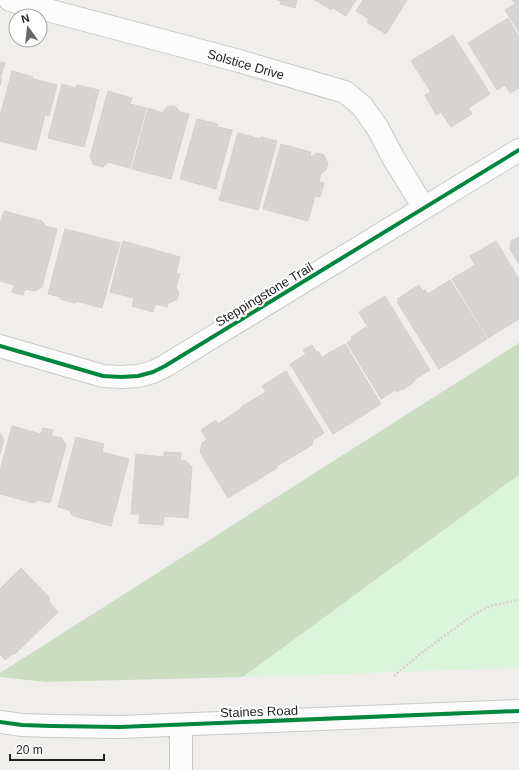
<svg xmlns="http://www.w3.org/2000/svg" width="519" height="770" font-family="Arial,sans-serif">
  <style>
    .forest { fill: #cbdec1 }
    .park { fill: #daf5da }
    .building { fill: #d7d4d2; stroke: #d3d0cc }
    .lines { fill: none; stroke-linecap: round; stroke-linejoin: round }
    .minor-casing { stroke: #c9c8c7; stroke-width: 24 }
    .path { stroke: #dccecd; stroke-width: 2.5; stroke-dasharray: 2 2; stroke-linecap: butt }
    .minor { stroke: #fdfcfc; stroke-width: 22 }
    .cycleway-casing { stroke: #fff; stroke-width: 6 }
    .cycleway { stroke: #00873e; stroke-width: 4 }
    .labels { text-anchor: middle; stroke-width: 4; stroke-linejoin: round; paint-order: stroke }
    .street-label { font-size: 13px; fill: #222; stroke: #fff }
  </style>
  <rect width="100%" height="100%" fill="#f0eeeb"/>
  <path class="forest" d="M 519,343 L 519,475 L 243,677 L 46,682 L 0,677 L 0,673 Z"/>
  <path class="park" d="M 519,475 L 519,668 L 243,677 Z"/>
  <path class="building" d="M 278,0 L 297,0 L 295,8 L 280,4 L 281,1 Z
    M 315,0 L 356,0 L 346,16 L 333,8 L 331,10 Z
    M 363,0 L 407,0 L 386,34 L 367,22 L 369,19 L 356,11 Z
    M 512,0 L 519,0 L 519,32 L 505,10 L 515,4 Z
    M 508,18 L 519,37 L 519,88 L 510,93 L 505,85 L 497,90 L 468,43 Z
    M 453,35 L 490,94 L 468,108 L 472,114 L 451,127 L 441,112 L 436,115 L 425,95 L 431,92 L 411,61 Z
    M 0,62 L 5,63 L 0,79 L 2,79 L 0,85 Z
    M 12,71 L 33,77 L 33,79 L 57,85 L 49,116 L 45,115 L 36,150 L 0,141 L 0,116 Z
    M 62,84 L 76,88 L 77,85 L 99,90 L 84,147 L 48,138 Z
    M 108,91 L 132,98 L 130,104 L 146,108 L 130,168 L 108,162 L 103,167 L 93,164 L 90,157 Z
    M 174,106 L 177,108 L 180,112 L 189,114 L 171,179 L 132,169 L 148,108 L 163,113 L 164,110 L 167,107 Z
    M 197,119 L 218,124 L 217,127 L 232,130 L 216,189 L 180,179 Z
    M 238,133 L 261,139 L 261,137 L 277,141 L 258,210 L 219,200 Z
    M 281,144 L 311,152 L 310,156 L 311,157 L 317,153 L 324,155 L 328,163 L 326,170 L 321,173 L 319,182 L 324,183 L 320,197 L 315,196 L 308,221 L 263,209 Z
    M 4,211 L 42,221 L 45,226 L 57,229 L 42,287 L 35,291 L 25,289 L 23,295 L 12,292 L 14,285 L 0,281 L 0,224 Z
    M 65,229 L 120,243 L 102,308 L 76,301 L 75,303 L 60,299 L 61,297 L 48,294 Z
    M 519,237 L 519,264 L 510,249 L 511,241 Z
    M 123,241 L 180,257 L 176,273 L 180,274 L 176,287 L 179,293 L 177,300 L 168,303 L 167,307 L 155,304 L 153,312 L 132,306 L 134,298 L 110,292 Z
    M 496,241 L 519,279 L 519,319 L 488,338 L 452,279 L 475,265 L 470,256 Z
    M 450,280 L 487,339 L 439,369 L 397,302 L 399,301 L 397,299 L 419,285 L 423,291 L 425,290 L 428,294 Z
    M 385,296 L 430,370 L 414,380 L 415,381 L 403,390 L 402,389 L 397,392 L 396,390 L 381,399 L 347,343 L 352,339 L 351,337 L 366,327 L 368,330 L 369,329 L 359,312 Z
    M 345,344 L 381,404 L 333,434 L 290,364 L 306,354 L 303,350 L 312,345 L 317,353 L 318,351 L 322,357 Z
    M 286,371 L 324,433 L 313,440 L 312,445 L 277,466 L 241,407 L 266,392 L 262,386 Z
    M 241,409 L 277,468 L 228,498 L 200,452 L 202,443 L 207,440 L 201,430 L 216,420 L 218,424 Z
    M 12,426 L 41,434 L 43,428 L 53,430 L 51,436 L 62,438 L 66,445 L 50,503 L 38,500 L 34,503 L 0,494 L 0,471 Z
    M 0,433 L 4,440 L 0,454 Z
    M 76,437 L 104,444 L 102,452 L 129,459 L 111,526 L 73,516 L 69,510 L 58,507 Z
    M 164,452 L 181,453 L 180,460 L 186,461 L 192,467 L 188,518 L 164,516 L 163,525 L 139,523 L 140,514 L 131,514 L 136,454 L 164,457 Z
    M 21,568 L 49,597 L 49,602 L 58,612 L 15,654 L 12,654 L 5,660 L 0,654 L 0,589 Z"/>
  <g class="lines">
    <defs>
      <path id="minor" d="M 10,0 L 239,61 L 345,92 L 362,106 L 377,127 L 394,159 L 424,208
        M 0,346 L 103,376 L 121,377 L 138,376 L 153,372 L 165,366 L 519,150
        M 0,722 L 22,725 L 51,726 L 120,727 L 519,711
        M 181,770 L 181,725"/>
    </defs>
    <use href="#minor" class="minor-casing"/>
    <path class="path" d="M 394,676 L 420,654 L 473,615 L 490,606 L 519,600"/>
    <use href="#minor" class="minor"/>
    <defs>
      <path id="cycleway" d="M 0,346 L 103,376 L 121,377 L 138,376 L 153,372 L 165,366 L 519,150
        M 0,722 L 22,725 L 51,726 L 120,727 L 519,711"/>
    </defs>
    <use href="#cycleway" class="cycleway-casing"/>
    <use href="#cycleway" class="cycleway"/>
  </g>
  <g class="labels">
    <g class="street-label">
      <text transform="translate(246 64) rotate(16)" y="5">Solstice Drive</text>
      <text transform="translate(264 294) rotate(-31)" y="5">Steppingstone Trail</text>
      <text transform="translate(259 711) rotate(-2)" y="5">Staines Road</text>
    </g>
  </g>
  <g transform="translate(28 28) rotate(345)"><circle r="19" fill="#ffffff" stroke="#a7a7a7"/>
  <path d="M0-3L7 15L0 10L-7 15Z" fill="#6a6968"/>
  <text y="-6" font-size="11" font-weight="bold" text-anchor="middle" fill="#222222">N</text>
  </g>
  <path d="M10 754v6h94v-6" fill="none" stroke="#222222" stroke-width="2"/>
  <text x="16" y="754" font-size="12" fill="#222222" stroke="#ffffff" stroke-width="3" paint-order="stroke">20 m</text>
</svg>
